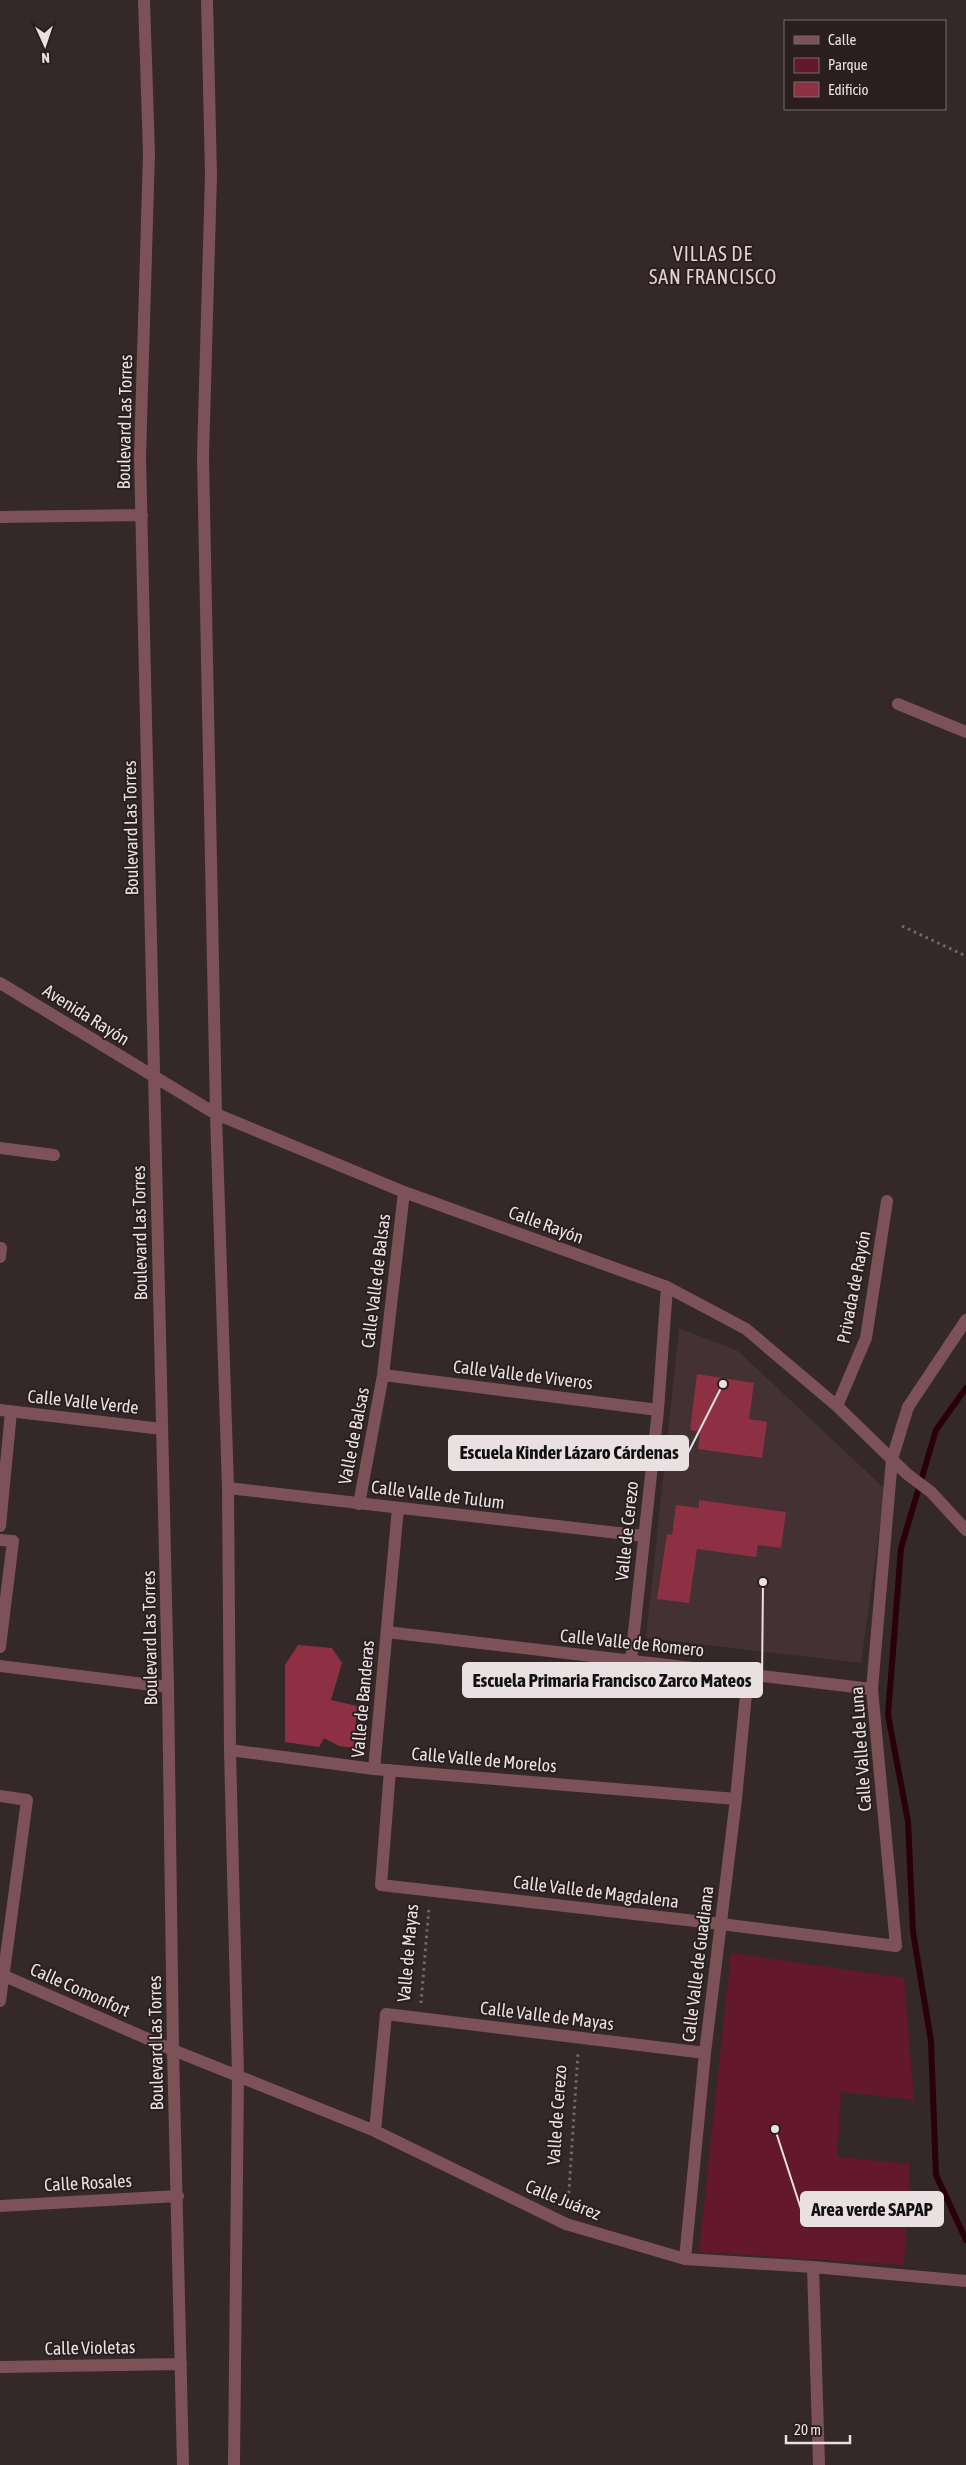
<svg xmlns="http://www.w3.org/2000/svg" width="966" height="2465" font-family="'Asap Condensed',sans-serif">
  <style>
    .built { fill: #433133 }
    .green { fill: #64182b }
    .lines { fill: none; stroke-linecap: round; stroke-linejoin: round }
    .stream { stroke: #290008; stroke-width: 6 }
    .building { fill: #8d3044 }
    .path { stroke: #736869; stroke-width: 3; stroke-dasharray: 2.5 4; stroke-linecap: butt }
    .minor { stroke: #7c5258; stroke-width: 12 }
    .labels { text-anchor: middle; stroke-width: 4; stroke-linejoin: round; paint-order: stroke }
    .street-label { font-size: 18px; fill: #e8e0e1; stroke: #2a1e1f }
    .quarter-label { font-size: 20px; letter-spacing: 1px; fill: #e1d1d2; stroke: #2a1e1f }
    .leader { fill: none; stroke: #e8e0e1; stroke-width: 2 }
    .callout-dot { fill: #e8e0e1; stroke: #2a1e1f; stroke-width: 2 }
    .callout { fill: #e8e0e1; stroke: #e8e0e1; stroke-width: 2 }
    .callout-label { font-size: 19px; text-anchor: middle; font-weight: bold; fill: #111 }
  </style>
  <rect width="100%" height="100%" fill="#342829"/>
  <path class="built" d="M 679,1328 L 738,1351 L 885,1489 L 861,1663 L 646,1638 Z"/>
  <path class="green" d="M 731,1953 L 904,1978 L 914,2100 L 841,2092 L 837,2157 L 910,2164 L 904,2265 L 699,2252 Z"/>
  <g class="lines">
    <path class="stream" d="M 966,1388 L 936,1430 L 901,1548 L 888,1715 L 908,1821 L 913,1932 L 931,2041 L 936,2175 L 966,2240"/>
  </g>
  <path class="building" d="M 697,1374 L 754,1383 L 749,1419 L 767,1422 L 762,1458 L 698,1449 L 700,1432 L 690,1430 Z
    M 699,1500 L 786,1512 L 781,1548 L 758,1545 L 756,1557 L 697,1549 L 689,1603 L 657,1599 L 667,1534 L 672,1535 L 676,1505 L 699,1508 Z
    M 298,1645 L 332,1648 L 342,1663 L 331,1700 L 357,1706 L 354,1748 L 339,1746 L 324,1738 L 319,1747 L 285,1742 L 285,1665 Z"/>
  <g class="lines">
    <path class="path" d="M 902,926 L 966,956
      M 421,2003 L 429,1907
      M 568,2206 L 578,2053"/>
    <path class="minor" d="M 144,0 L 149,153 L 140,457 L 168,1687 L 173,2050 L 183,2465
      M 207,0 L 211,175 L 203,456 L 216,1114 L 228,1488 L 230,1750 L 238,2075 L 234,2465
      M 0,517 L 142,515
      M 898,704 L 966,732
      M 0,983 L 216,1114 L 404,1192 L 667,1287 L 746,1329 L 837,1406 L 907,1474 L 931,1492 L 966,1530
      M 0,1148 L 54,1155
      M 0,1257 L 1,1248
      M 383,1375 L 658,1410
      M 837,1406 L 866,1338 L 887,1201
      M 0,1410 L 162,1429
      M 228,1488 L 644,1536
      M 359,1504 L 383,1375 L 404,1192
      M 0,1526 L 11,1412
      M 0,1540 L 13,1541 L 0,1647
      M 387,1632 L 872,1689
      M 631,1660 L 658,1410 L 667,1287
      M 0,1666 L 168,1687
      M 230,1750 L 374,1769 L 736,1799
      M 374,1769 L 398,1508
      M 390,1770 L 381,1885 L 721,1924 L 896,1946 L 872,1689 L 892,1459 L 908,1407 L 966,1320
      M 0,1796 L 27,1800 L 0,2001
      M 0,1974 L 173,2050 L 375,2131 L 566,2224 L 685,2259 L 813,2267 L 966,2281
      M 375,2131 L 386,2014 L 705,2053
      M 0,2206 L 178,2196
      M 685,2259 L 705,2053 L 736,1799 L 748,1673
      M 813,2267 L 819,2465
      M 0,2367 L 181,2364"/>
  </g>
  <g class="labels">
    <g class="street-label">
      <text transform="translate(125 422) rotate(-89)" y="6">Boulevard Las Torres</text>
      <text transform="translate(131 828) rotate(-91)" y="6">Boulevard Las Torres</text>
      <text transform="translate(86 1015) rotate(32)" y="6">Avenida Rayón</text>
      <text transform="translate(546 1225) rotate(20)" y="6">Calle Rayón</text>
      <text transform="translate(140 1233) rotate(-91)" y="6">Boulevard Las Torres</text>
      <text transform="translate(376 1281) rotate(-83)" y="6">Calle Valle de Balsas</text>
      <text transform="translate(854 1287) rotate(-79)" y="6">Privada de Rayón</text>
      <text transform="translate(523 1375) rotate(7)" y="6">Calle Valle de Viveros</text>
      <text transform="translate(83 1402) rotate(6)" y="6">Calle Valle Verde</text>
      <text transform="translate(354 1436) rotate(-79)" y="6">Valle de Balsas</text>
      <text transform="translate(438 1495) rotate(7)" y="6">Calle Valle de Tulum</text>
      <text transform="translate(627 1531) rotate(-84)" y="6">Valle de Cerezo</text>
      <text transform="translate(150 1638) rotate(-91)" y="6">Boulevard Las Torres</text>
      <text transform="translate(632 1643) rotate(6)" y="6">Calle Valle de Romero</text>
      <text transform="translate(363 1699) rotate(-85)" y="6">Valle de Banderas</text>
      <text transform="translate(861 1749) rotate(-94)" y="6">Calle Valle de Luna</text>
      <text transform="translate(484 1760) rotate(5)" y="6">Calle Valle de Morelos</text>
      <text transform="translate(596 1892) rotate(7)" y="6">Calle Valle de Magdalena</text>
      <text transform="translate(408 1953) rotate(-85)" y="6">Valle de Mayas</text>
      <text transform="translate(698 1964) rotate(-83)" y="6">Calle Valle de Guadiana</text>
      <text transform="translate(80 1990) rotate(24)" y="6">Calle Comonfort</text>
      <text transform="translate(547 2016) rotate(7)" y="6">Calle Valle de Mayas</text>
      <text transform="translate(156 2043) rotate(-91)" y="6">Boulevard Las Torres</text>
      <text transform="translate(557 2115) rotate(-86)" y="6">Valle de Cerezo</text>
      <text transform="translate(88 2183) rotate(-3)" y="6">Calle Rosales</text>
      <text transform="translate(563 2200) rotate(22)" y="6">Calle Juárez</text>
      <text transform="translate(90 2348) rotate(-1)" y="6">Calle Violetas</text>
    </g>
    <g class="quarter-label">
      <text x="713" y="261">VILLAS DE<tspan x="713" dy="23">SAN FRANCISCO</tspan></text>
    </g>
  </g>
  <path class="leader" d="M723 1384L688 1453M763 1582L762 1680M775 2129L801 2209"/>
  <g class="callout-dot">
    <circle cx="723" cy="1384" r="5"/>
    <circle cx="763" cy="1582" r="5"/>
    <circle cx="775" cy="2129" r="5"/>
  </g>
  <g class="callout">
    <rect x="449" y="1436" width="239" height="34" rx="5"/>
    <rect x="463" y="1663" width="299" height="34" rx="5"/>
    <rect x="801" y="2192" width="142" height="34" rx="5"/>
  </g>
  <g class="callout-label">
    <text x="569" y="1459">Escuela Kinder Lázaro Cárdenas</text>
    <text x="612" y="1687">Escuela Primaria Francisco Zarco Mateos</text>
    <text x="872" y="2216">Area verde SAPAP</text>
  </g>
  <rect x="784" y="20" width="162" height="90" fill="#2a1e1f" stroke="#766c6d"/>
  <rect x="794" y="36" width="25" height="8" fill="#7c5258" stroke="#766c6d"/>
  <text x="828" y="45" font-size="15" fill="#e8e0e1">Calle</text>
  <rect x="794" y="58" width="25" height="15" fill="#64182b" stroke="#766c6d"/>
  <text x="828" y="70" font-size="15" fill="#e8e0e1">Parque</text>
  <rect x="794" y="82" width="25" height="15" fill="#8d3044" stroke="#766c6d"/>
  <text x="828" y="95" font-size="15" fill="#e8e0e1">Edificio</text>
  <g transform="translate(45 45) rotate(177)" stroke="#2a1e1f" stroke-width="4" paint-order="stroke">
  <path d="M0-4L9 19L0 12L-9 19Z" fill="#e8e0e1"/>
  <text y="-8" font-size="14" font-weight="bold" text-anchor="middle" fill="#e8e0e1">N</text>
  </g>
  <path d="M786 2435v8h64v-8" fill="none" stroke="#e8e0e1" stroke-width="2.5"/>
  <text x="794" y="2435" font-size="15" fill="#e8e0e1" stroke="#2a1e1f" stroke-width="4" paint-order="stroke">20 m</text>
</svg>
